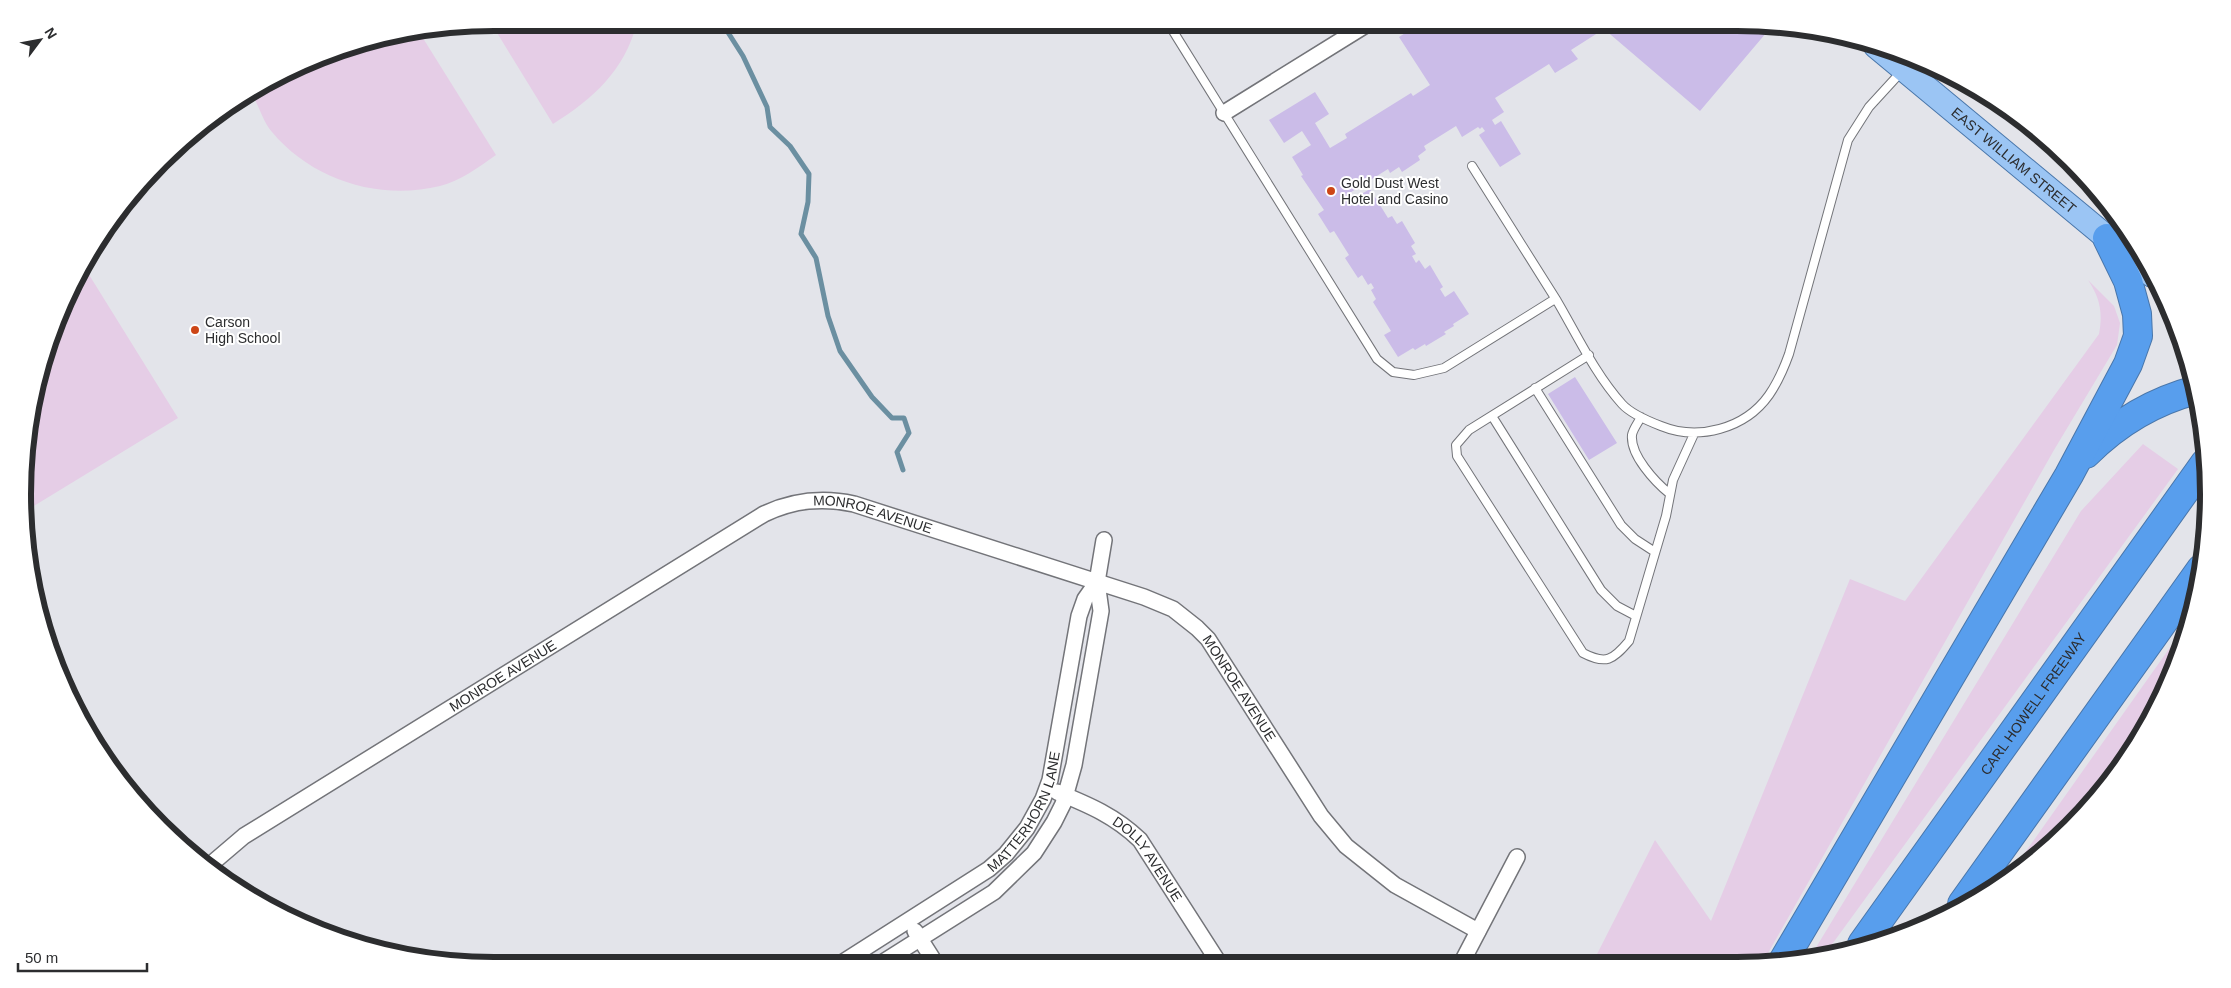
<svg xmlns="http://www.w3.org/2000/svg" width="2231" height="988" font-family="Arial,sans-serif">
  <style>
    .green { fill: #e5cde6 }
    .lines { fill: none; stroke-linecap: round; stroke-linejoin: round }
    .stream { stroke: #6b8fa1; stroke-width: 5 }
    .building { fill: #cbbce8 }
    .service-casing { stroke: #737479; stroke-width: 10 }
    .minor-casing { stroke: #737479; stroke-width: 18 }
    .primary-casing { stroke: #4976aa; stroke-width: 26 }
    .motorway-casing { stroke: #4976aa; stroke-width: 30 }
    .service { stroke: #fff; stroke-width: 8 }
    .minor { stroke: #fff; stroke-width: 15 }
    .primary { stroke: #9bc5f4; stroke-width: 24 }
    .motorway { stroke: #589eed; stroke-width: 28 }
    .poi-dot { fill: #cd4617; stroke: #fff; stroke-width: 2 }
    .labels { text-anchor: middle; stroke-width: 4; stroke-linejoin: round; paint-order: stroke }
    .street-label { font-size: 14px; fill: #2c2d2f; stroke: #fff }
    .poi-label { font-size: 14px; fill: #2c2d2f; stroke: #fff; text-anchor: start }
    .rim { fill: none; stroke: #2c2d2f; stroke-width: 6 }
  </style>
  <rect width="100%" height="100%" fill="#e3e4ea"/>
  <path class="green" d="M 491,23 L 637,23 C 624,71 594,98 553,124 Z
    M 421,35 L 496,155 C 479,167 460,181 440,186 C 379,201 312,180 272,132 C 264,123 260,109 254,98 L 315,60 L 342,48 Z
    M 83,265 L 178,418 L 24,512 L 23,494 L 32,402 Z
    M 2088,280 L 2114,306 L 2120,323 L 2117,345 L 2054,450 L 1763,962 L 1593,962 L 1655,840 L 1711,921 L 1850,579 L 1905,601 L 2099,334 C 2103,312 2100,298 2088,280 Z
    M 2143,444 L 2178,469 L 1825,954 L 1809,959 L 2081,511 Z
    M 2188,622 L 2173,674 L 2111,781 L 2024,868 L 2007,878 Z"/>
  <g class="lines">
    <path class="stream" d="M 722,23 L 743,56 L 767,107 L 770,127 L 790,146 L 809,174 L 808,202 L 801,234 L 816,258 L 828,316 L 840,351 L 872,397 L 892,418 L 904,418 L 909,433 L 897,452 L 903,470"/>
  </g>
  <path class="building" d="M 1421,23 L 1737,23 L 1772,26 L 1700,111 L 1604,29 L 1571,50 L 1578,59 L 1555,73 L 1549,64 L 1495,98 L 1504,112 L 1492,120 L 1495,125 L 1501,121 L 1521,154 L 1500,167 L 1479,135 L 1485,131 L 1482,127 L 1480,129 L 1478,127 L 1462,137 L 1456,126 L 1424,146 L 1426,150 L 1418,156 L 1420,160 L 1402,172 L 1399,167 L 1390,173 L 1388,169 L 1348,194 L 1351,200 L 1370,189 L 1388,218 L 1392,216 L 1397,224 L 1402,221 L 1415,243 L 1411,246 L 1416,254 L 1412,256 L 1416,263 L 1419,260 L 1425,269 L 1430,265 L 1443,287 L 1440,289 L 1445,297 L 1454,291 L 1469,314 L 1453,324 L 1454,326 L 1444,332 L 1446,334 L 1426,346 L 1425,344 L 1415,350 L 1413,348 L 1398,357 L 1384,335 L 1391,331 L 1373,302 L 1376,299 L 1371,290 L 1374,288 L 1371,283 L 1368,285 L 1362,275 L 1358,278 L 1345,258 L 1349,255 L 1334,231 L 1330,233 L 1318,214 L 1324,210 L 1301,176 L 1303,175 L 1292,157 L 1311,145 L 1302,131 L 1284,143 L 1269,120 L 1315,92 L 1329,114 L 1315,123 L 1330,148 L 1347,138 L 1345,134 L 1411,93 L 1413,96 L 1430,85 L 1399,37 Z
    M 1575,377 L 1617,443 L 1589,460 L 1548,394 Z"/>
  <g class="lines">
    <defs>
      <path id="service" d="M 1168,23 L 1377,359 L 1393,372 L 1414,375 L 1444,368 L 1555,299
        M 1472,166 C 1500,211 1529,256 1557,301 C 1577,335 1595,374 1622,404 C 1631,414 1648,421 1661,426 C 1698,441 1745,429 1769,395 C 1778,382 1784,368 1789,354 L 1848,140 L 1869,107 L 1902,71
        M 1589,355 L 1469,430 L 1456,445 L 1457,456 L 1583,653 C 1606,665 1613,660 1629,641 L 1666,516 L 1673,480 L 1694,434
        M 1535,388 L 1621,525 L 1635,539 L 1655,552
        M 1492,416 L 1601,590 L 1617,606 L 1636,616
        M 1641,417 C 1638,423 1633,429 1632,435 C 1630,455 1655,482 1670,494"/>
      <g id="minor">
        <path d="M 1224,113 L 1369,23"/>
        <path id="s1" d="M 1057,792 C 1089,805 1115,816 1140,840 L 1219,963"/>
        <path id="s2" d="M 210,865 L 244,836 L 764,514 C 794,500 822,497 854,504 L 1144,597 L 1173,609 L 1197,628 L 1208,639 L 1321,816 L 1346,846 L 1395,885 L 1478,931"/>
        <path d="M 915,931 L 936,964"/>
        <path d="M 1462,962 L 1517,857"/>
        <path id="s3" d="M 840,964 L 989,869 L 1006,854 L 1027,828 L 1043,799 L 1050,780 L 1079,616 L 1085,599 L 1097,582"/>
        <path d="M 880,964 L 994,892 L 1034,853 L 1054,822 L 1063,804 L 1074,765 L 1101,611 L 1097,582 L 1104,540"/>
      </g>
      <g id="primary">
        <path id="s4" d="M 1876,46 L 2152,275"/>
      </g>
      <g id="motorway">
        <path d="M 2086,454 C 2117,423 2154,401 2196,390"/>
        <path d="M 1962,904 L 2201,569"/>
        <path id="s5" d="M 1862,944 L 2205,463"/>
        <path d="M 1783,961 L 2069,475 L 2128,364 L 2138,336 L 2137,314 L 2128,281 L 2107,238"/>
      </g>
    </defs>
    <use href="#service" class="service-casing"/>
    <use href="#minor" class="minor-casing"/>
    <use href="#primary" class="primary-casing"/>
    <use href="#motorway" class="motorway-casing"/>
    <use href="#service" class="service"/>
    <use href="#minor" class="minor"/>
    <use href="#primary" class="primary"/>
    <use href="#motorway" class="motorway"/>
  </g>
  <g class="poi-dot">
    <circle cx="1331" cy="191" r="5"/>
    <circle cx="195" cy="330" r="5"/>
  </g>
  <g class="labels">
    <g class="street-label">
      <text dy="5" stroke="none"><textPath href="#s4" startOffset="179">EAST WILLIAM STREET</textPath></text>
      <text dy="5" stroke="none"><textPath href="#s2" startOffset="769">MONROE AVENUE</textPath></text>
      <text dy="5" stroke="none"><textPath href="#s2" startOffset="349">MONROE AVENUE</textPath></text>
      <text dy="5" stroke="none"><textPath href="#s2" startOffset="1189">MONROE AVENUE</textPath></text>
      <text dy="5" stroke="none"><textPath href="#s5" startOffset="295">CARL HOWELL FREEWAY</textPath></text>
      <text dy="5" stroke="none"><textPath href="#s3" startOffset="246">MATTERHORN LANE</textPath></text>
      <text dy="5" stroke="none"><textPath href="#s1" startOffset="116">DOLLY AVENUE</textPath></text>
    </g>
    <g class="poi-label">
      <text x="1341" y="188">Gold Dust West<tspan x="1341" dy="16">Hotel and Casino</tspan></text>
      <text x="205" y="327">Carson<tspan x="205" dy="16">High School</tspan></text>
    </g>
  </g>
  <path d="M0 0H2231V988H0ZM494 31H1737A463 463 0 0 1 2200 494V494A463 463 0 0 1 1737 957H494A463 463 0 0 1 31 494V494A463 463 0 0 1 494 31Z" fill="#fff" fill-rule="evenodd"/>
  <path class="rim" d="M494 31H1737A463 463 0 0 1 2200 494V494A463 463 0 0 1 1737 957H494A463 463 0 0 1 31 494V494A463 463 0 0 1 494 31Z"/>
  <g transform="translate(40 40) rotate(58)" stroke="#ffffff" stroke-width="4" paint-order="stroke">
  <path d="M0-4L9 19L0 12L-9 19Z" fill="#2c2d2f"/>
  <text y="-8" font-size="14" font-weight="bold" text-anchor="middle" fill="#2c2d2f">N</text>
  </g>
  <path d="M18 963v8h129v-8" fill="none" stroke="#2c2d2f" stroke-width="2.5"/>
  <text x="25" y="963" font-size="15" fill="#2c2d2f" stroke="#ffffff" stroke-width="4" paint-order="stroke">50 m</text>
</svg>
